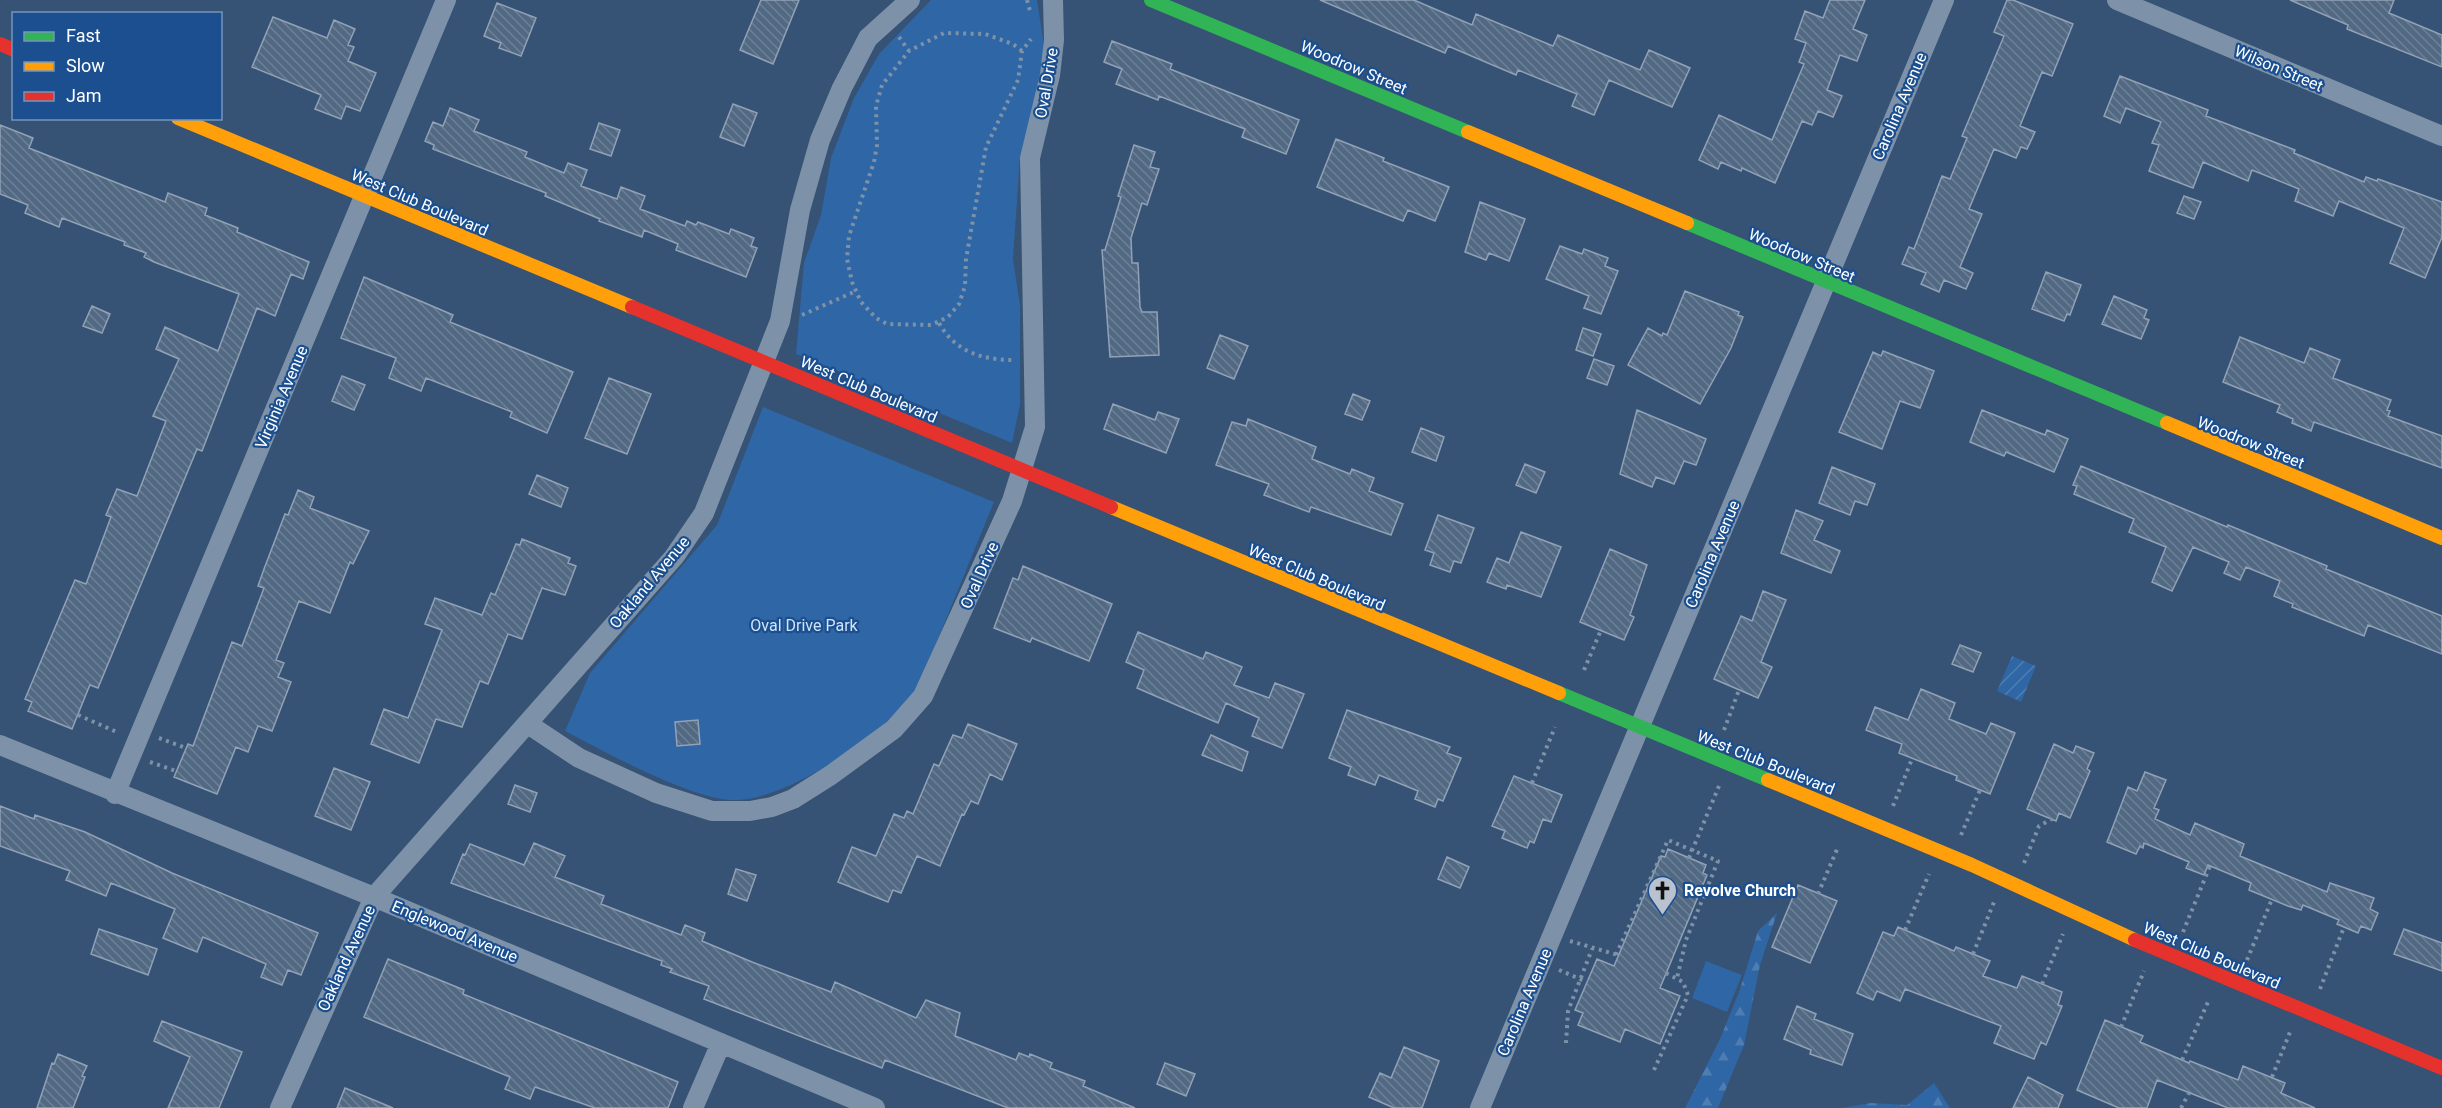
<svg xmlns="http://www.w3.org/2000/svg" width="2442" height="1108" font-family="Roboto,sans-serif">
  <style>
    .forest { fill: url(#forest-firs) }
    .park { fill: #2f66a5 }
    .garden { fill: url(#garden-furrows) }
    .building { fill: url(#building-back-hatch); stroke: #92a2b6; stroke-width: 1.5 }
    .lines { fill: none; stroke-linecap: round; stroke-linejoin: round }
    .path { stroke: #7d92a8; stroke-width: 4; stroke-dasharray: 3 4.5; stroke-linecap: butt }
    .street { stroke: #7d92a8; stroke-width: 20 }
    .fast { stroke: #30b455; stroke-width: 14 }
    .slow { stroke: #ff9f0a; stroke-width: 14 }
    .jam { stroke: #e5322d; stroke-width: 14 }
    .labels { text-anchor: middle; stroke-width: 4.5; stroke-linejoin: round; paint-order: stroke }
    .street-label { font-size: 16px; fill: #fff; stroke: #1b4f8f }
    .park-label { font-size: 16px; fill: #cfe3fa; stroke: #1b4f8f }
    .poi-label { font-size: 16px; font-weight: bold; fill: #fff; stroke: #1b4f8f; text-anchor: start }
  </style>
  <defs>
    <pattern id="forest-firs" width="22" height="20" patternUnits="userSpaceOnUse" patternTransform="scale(1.5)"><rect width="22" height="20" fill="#2f66a5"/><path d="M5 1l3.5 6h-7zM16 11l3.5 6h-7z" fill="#4e7db2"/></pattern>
    <pattern id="garden-furrows" width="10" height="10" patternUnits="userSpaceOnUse" patternTransform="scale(1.5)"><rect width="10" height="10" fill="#2f66a5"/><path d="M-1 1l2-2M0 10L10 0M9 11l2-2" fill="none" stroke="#4e7db2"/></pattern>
    <pattern id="building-back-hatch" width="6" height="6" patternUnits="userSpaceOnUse" patternTransform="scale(1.5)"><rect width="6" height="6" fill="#526984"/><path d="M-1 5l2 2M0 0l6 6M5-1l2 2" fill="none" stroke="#6c8096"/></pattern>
  </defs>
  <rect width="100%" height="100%" fill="#365274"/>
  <path class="forest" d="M 1777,913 L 1760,965 L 1744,1045 L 1718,1108 L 1685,1108 L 1720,1039 L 1739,992 L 1758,931 Z
    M 1934,1083 L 1950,1108 L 1841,1108 L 1871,1103 L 1907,1105 Z"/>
  <path class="park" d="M 931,0 L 1037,0 L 1043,39 L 1043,72 L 1020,157 L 1013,259 L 1020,305 L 1020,405 L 1012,443 L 796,354 L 804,263 L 821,215 L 831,158 L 854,98 L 879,54 Z
    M 763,407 L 994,502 L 911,705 C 871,739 787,801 733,800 C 690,799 605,752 565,731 L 590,673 L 717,525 Z
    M 1706,961 L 1742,975 L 1727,1012 L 1692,998 Z"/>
  <path class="garden" d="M 2012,656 L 2036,666 L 2021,702 L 1997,691 Z"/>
  <path class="building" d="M 761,0 L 799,0 L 773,64 L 740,50 Z
    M 1320,0 L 1414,0 L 1472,25 L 1476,14 L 1553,46 L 1558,35 L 1640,70 L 1649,50 L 1690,68 L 1672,107 L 1609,80 L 1594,115 L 1572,106 L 1577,94 L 1518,70 L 1516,75 L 1448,46 L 1445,53 Z
    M 1830,0 L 1865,0 L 1853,29 L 1867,35 L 1857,61 L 1840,55 L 1827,90 L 1842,96 L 1833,117 L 1818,111 L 1812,125 L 1802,121 L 1775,183 L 1742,168 L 1741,171 L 1721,162 L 1718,169 L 1699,160 L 1719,115 L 1772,140 L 1804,64 L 1799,62 L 1806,43 L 1795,39 L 1805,11 L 1823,18 Z
    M 2007,0 L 2013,0 L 2073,24 L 2052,76 L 2042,72 L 2020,126 L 2035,132 L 2027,149 L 2021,147 L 2016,158 L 1994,149 L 1969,209 L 1982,214 L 1960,267 L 1973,273 L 1966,289 L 1944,280 L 1939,292 L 1921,284 L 1926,273 L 1902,264 L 1909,247 L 1914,249 L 1942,176 L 1950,179 L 1967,138 L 1962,136 L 2004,36 L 1994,32 Z
    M 2290,0 L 2394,0 L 2389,13 L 2442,35 L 2442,67 L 2347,29 L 2348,25 Z
    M 497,3 L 536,18 L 521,56 L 499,48 L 501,43 L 484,36 Z
    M 273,17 L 327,38 L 334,20 L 355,29 L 348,45 L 354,47 L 348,61 L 376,73 L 360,111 L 346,106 L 341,119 L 315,109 L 321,95 L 252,67 Z
    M 1112,41 L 1172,64 L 1170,69 L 1299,120 L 1286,154 L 1242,137 L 1245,129 L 1159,96 L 1158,100 L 1116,84 L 1122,69 L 1104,62 Z
    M 2120,76 L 2208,110 L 2206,116 L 2295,150 L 2294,153 L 2364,182 L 2366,177 L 2377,181 L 2378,179 L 2442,202 L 2442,237 L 2425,278 L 2390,263 L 2404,228 L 2339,201 L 2333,216 L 2295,201 L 2299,189 L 2252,170 L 2248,181 L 2203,162 L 2193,188 L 2149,171 L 2159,145 L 2152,143 L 2161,122 L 2126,108 L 2120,123 L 2104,116 Z
    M 733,104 L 757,113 L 744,146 L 720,137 Z
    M 450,108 L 479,120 L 474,131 L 527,152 L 525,157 L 564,173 L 568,163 L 587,170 L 581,186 L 617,199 L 621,187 L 645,196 L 640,209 L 685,226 L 687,221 L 696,225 L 698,222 L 729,234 L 731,229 L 754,238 L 751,246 L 757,248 L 746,277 L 676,250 L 678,244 L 644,230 L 642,237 L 599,221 L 600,219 L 545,196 L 546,193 L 433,149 L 434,145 L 425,141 L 433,122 L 443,126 Z
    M 599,123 L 620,130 L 611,156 L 590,149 Z
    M 0,125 L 33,138 L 29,148 L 165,202 L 168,193 L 207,208 L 205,215 L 238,228 L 237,232 L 309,262 L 303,279 L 291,274 L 275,316 L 257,308 L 202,451 L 197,449 L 98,688 L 90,685 L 89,687 L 72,729 L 28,711 L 32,702 L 25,699 L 75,580 L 86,584 L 111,517 L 106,515 L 117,489 L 137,496 L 166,421 L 153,416 L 179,359 L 156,349 L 165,327 L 218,351 L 239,294 L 154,262 L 144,257 L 146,253 L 124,245 L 125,242 L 62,218 L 59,227 L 25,213 L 28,205 L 0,194 Z
    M 1336,139 L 1384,158 L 1383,161 L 1449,187 L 1435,221 L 1408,210 L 1403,221 L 1317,187 Z
    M 1134,145 L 1155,152 L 1150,167 L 1159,169 L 1147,205 L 1142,203 L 1131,238 L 1132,263 L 1138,263 L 1140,307 L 1142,312 L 1157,312 L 1159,355 L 1110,357 L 1102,250 L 1105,250 L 1121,197 L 1118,196 Z
    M 2184,196 L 2201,202 L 2194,219 L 2177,213 Z
    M 1480,202 L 1525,219 L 1509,261 L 1489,253 L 1486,260 L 1465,252 Z
    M 1560,246 L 1582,254 L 1584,249 L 1608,258 L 1605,266 L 1618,271 L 1601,314 L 1584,308 L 1589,296 L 1546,279 Z
    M 2046,272 L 2081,285 L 2070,315 L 2067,314 L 2064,321 L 2032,309 Z
    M 364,277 L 453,315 L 450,322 L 573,372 L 547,433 L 510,417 L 512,412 L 426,378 L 421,391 L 389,378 L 396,358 L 341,338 Z
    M 1685,291 L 1739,312 L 1738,315 L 1743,317 L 1731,348 L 1700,404 L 1628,365 L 1648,328 L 1662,336 L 1663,333 L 1667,335 Z
    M 2114,296 L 2147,310 L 2144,318 L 2149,320 L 2141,339 L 2102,324 Z
    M 92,306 L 110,314 L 102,333 L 83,326 Z
    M 1583,328 L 1601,334 L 1593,356 L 1576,350 Z
    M 1220,335 L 1248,346 L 1234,379 L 1207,368 Z
    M 2240,337 L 2304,363 L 2310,348 L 2340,360 L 2333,378 L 2391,400 L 2387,410 L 2390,411 L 2388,416 L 2442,436 L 2442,468 L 2314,422 L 2311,431 L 2292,423 L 2293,419 L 2277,412 L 2280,405 L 2223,382 Z
    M 1883,351 L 1934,371 L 1920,408 L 1900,401 L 1882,449 L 1839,432 L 1873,352 L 1881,356 Z
    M 1594,359 L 1614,366 L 1607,385 L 1587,378 Z
    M 342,376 L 365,385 L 354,410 L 332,401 Z
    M 609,378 L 651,394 L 627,454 L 585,438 Z
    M 1353,394 L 1370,401 L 1362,420 L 1345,414 Z
    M 1113,404 L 1155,420 L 1158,412 L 1179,419 L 1166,453 L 1104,429 Z
    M 1637,410 L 1706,439 L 1696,465 L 1684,461 L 1674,484 L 1656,477 L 1652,487 L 1620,474 Z
    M 1982,410 L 2045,435 L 2047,430 L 2068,439 L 2054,472 L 2006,452 L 2004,456 L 1970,442 Z
    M 1248,419 L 1316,447 L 1312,459 L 1350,474 L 1352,469 L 1374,478 L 1369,491 L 1403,504 L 1391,535 L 1311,507 L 1309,512 L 1264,495 L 1269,484 L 1216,465 L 1232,422 L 1246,426 Z
    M 1421,428 L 1444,437 L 1436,461 L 1412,452 Z
    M 1525,464 L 1545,472 L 1536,493 L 1516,485 Z
    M 2081,466 L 2227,527 L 2228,525 L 2327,566 L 2326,569 L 2442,616 L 2442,654 L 2368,625 L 2364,636 L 2292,607 L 2293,604 L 2274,596 L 2280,581 L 2246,567 L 2240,580 L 2224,573 L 2229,562 L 2193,547 L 2172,591 L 2152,582 L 2166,547 L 2129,532 L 2134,519 L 2074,494 L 2077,486 L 2073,485 Z
    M 1832,467 L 1875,484 L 1867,505 L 1855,501 L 1850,515 L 1819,503 Z
    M 537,475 L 568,488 L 561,507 L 529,494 Z
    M 298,490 L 314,497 L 310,508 L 369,531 L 353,564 L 350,562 L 330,613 L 299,601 L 276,660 L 284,663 L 278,677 L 291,682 L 272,731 L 258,726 L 248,752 L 236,747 L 217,794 L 174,777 L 188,744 L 193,746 L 232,642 L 242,646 L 264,588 L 258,586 L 264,569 L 285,514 L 288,515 Z
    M 1796,510 L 1823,521 L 1814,540 L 1840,551 L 1831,573 L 1781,553 Z
    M 1438,515 L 1474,528 L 1461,563 L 1454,561 L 1450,572 L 1430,565 L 1434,553 L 1425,550 Z
    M 1521,532 L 1561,547 L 1541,597 L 1507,585 L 1506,589 L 1487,582 L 1497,558 L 1509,563 Z
    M 522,539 L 570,558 L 568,563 L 576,566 L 565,595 L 542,588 L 522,639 L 508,634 L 488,684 L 480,681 L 462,727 L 436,719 L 419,763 L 371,744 L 384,709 L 408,718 L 442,630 L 425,624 L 435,598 L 482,615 L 491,593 L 495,595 L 516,544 L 520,545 Z
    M 1610,549 L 1647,565 L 1630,615 L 1634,617 L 1624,640 L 1580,622 Z
    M 1023,566 L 1112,604 L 1089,661 L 1032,638 L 1030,642 L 994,628 L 1013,578 L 1018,580 Z
    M 1763,591 L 1786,600 L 1761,662 L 1772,667 L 1758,698 L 1714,679 L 1741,616 L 1752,621 Z
    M 1138,632 L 1203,659 L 1206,652 L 1242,667 L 1234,685 L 1269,698 L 1275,683 L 1304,694 L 1282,748 L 1252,736 L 1259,718 L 1226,703 L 1218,723 L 1137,688 L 1144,670 L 1126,662 Z
    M 1960,645 L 1981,653 L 1973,672 L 1952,664 Z
    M 1921,689 L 1955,703 L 1949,719 L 1986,734 L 1991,723 L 2015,733 L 1990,794 L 1956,780 L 1957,776 L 1899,753 L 1902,744 L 1866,730 L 1875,707 L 1908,720 Z
    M 1347,710 L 1450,747 L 1447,753 L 1461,758 L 1443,801 L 1438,799 L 1435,807 L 1415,799 L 1418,791 L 1379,775 L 1375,785 L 1348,775 L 1351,767 L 1329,758 Z
    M 698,720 L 700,744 L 677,746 L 675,722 Z
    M 968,724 L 1017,744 L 1002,780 L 990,774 L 978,804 L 971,801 L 964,815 L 962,814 L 940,866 L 917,856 L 901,893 L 893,890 L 888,902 L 838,882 L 852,847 L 876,856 L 894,814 L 904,818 L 907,811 L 913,814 L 934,764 L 939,766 L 953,735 L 962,738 Z
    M 1211,735 L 1248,752 L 1242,771 L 1202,755 Z
    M 2054,744 L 2073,753 L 2076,746 L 2094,753 L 2087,769 L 2090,771 L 2070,818 L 2059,813 L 2056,821 L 2027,809 Z
    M 334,768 L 370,782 L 351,830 L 315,816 Z
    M 2145,772 L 2166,780 L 2154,808 L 2159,810 L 2155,819 L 2190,835 L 2195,823 L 2244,844 L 2240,856 L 2327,892 L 2330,883 L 2374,898 L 2370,909 L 2378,913 L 2371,930 L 2361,926 L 2358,933 L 2337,924 L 2339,920 L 2303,905 L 2301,910 L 2288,906 L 2249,890 L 2251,883 L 2208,865 L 2204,875 L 2186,868 L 2189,862 L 2144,843 L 2143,848 L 2140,846 L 2136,854 L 2107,842 L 2128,787 L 2137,791 Z
    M 1514,776 L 1562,795 L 1551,822 L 1543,819 L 1534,843 L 1530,841 L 1527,848 L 1502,838 L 1505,831 L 1492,826 Z
    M 515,785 L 537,793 L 530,812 L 508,804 Z
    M 0,806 L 34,819 L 35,815 L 85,832 L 172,873 L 318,933 L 301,975 L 288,970 L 282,985 L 261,977 L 266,964 L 203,937 L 197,952 L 163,938 L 175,909 L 111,883 L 106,896 L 66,880 L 70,871 L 0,846 Z
    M 534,843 L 565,856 L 555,877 L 604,896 L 601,904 L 681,935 L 685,925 L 705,933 L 702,941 L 752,962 L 831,992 L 835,982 L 916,1018 L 926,1000 L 960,1013 L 955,1036 L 1016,1060 L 1019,1053 L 1029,1057 L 1030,1054 L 1052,1063 L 1050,1068 L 1085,1081 L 1083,1086 L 1135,1108 L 1008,1108 L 885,1060 L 882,1068 L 704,999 L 709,986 L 670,972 L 672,969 L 661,965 L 662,961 L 451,883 L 463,854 L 465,855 L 470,844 L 524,865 Z
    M 1668,849 L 1706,865 L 1703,873 L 1707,875 L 1660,988 L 1680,996 L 1660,1044 L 1625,1029 L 1620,1042 L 1578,1025 L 1583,1013 L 1575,1010 L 1597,959 L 1614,966 L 1661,856 L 1665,857 Z
    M 1447,857 L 1469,867 L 1460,888 L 1438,879 Z
    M 736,869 L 756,875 L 747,901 L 728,894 Z
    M 1798,885 L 1837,901 L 1810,963 L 1772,947 Z
    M 1898,927 L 1954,951 L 1956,947 L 1990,961 L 1983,976 L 2017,988 L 2022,976 L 2062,992 L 2058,1005 L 2062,1006 L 2046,1045 L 2041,1042 L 2034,1059 L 1994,1043 L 2001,1026 L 1905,989 L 1900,1001 L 1877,991 L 1873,1000 L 1857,993 L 1883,932 L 1894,936 Z
    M 99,929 L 157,949 L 148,975 L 91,954 Z
    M 2404,929 L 2442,943 L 2442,971 L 2394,954 Z
    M 388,959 L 464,990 L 463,994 L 678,1082 L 668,1108 L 595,1108 L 535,1087 L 530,1099 L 505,1089 L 510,1077 L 364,1017 Z
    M 1797,1006 L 1816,1014 L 1814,1019 L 1853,1034 L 1842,1065 L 1810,1054 L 1811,1050 L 1784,1039 Z
    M 2105,1020 L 2143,1036 L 2140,1042 L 2189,1063 L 2190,1061 L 2238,1080 L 2243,1066 L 2285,1083 L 2281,1093 L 2315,1108 L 2228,1108 L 2157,1080 L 2147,1108 L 2119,1108 L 2077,1090 Z
    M 162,1021 L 242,1052 L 219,1108 L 168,1108 L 190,1057 L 154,1041 Z
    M 1404,1047 L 1439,1061 L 1422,1108 L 1394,1108 L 1369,1097 L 1380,1073 L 1391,1078 Z
    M 58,1054 L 87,1066 L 82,1076 L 85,1077 L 73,1108 L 37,1108 L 52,1063 L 54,1064 Z
    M 1165,1063 L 1195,1074 L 1186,1096 L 1157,1084 Z
    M 2028,1077 L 2063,1095 L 2058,1108 L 2013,1108 Z
    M 345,1088 L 393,1108 L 337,1108 Z"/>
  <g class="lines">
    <path class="path" d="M 1027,0 L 1030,11
      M 899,37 L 909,51
      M 1022,51 L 1013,44 L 985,34 L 944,33 L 909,51 L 882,85 L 876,106 L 877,145 L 874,162 L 849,236 L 847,259 L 852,282 L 861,302 L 876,318 L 887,324 L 931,325 L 948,317 L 959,304 L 965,286 L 966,259 L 986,147 L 1018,80 L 1022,51 L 1031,39
      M 802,315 L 856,291
      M 939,323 C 955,352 983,360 1014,360
      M 1584,670 L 1601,630
      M 78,715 L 119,733
      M 1724,730 L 1739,690
      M 159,738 L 186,748
      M 150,762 L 176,771
      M 1532,783 L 1555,727
      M 1893,806 L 1912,759
      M 1961,835 L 1980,790
      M 1689,858 L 1719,786
      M 2024,863 L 2039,826 L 2052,819
      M 1818,894 L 1838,847
      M 1905,930 L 1929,874
      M 2183,932 L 2210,866
      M 1570,941 L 1618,955
      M 1973,954 L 1994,902
      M 1616,955 L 1668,840 L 1718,861 L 1686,940 L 1677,978
      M 2247,960 L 2272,899
      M 1559,970 L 1587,982
      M 2042,984 L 2063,934
      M 2320,989 L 2344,927
      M 2121,1027 L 2144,971
      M 1566,1043 L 1568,1011 L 1592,949
      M 2182,1060 L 2208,1002
      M 1654,1070 L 1688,995 L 1683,982 L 1666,973
      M 2272,1077 L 2290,1032
      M 2147,1108 L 2148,1108
      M 2181,1108 L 2189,1093"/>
    <path class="street" d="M 2117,0 L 2442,136
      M 528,724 L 579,758 L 656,793 L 712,811 L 750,811 L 772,807 L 793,799 L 831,775 L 894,729 L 923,696 L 1012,501 L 1035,427 L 1030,158 L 1050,75 L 1054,40 L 1053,0
      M 0,745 L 374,897 L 875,1108
      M 115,794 L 446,0
      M 280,1108 L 374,897 L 674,557 L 704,513 L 780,321 L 800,210 L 820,140 L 842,88 L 868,38 L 910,0
      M 693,1108 L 721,1043
      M 1480,1108 L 1944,0"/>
    <path class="fast" d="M 1151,0 L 1468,132
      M 1687,223 L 2167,423
      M 1559,693 L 1768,780"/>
    <path class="slow" d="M 178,118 L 632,307
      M 1468,132 L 1687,223
      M 2167,423 L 2442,538
      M 1111,507 L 1559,693
      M 1768,780 L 1972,865 L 2135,940"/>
    <path class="jam" d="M 0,44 L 14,50
      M 632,307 L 1111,507
      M 2135,940 L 2442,1068"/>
  </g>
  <defs>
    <symbol id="church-pin" viewBox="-11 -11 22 30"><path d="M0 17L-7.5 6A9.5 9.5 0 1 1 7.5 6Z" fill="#b9c2ce" stroke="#1b4f8f"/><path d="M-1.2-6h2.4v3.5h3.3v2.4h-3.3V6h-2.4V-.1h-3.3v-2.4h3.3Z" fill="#111"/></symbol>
  </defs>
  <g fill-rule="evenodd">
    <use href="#church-pin" x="1646" y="874" width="33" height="45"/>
  </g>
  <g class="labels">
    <g class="street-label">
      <text transform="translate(1354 67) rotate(23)" y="6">Woodrow Street</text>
      <text transform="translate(2279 68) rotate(23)" y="6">Wilson Street</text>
      <text transform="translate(1046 83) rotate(-80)" y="6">Oval Drive</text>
      <text transform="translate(1899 106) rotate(-67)" y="6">Carolina Avenue</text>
      <text transform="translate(420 202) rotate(23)" y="6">West Club Boulevard</text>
      <text transform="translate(1802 255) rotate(23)" y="6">Woodrow Street</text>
      <text transform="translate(869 389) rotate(23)" y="6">West Club Boulevard</text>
      <text transform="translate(281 397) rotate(-67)" y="6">Virginia Avenue</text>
      <text transform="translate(2251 442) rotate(22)" y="6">Woodrow Street</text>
      <text transform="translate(1712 554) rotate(-67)" y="6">Carolina Avenue</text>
      <text transform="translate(979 575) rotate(-66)" y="6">Oval Drive</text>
      <text transform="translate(1317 577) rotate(23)" y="6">West Club Boulevard</text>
      <text transform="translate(649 582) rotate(-50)" y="6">Oakland Avenue</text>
      <text transform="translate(1766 762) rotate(22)" y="6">West Club Boulevard</text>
      <text transform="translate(455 931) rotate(23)" y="6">Englewood Avenue</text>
      <text transform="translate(2212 955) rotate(23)" y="6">West Club Boulevard</text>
      <text transform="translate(346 958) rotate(-65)" y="6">Oakland Avenue</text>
      <text transform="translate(1524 1002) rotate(-67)" y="6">Carolina Avenue</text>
    </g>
    <g class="park-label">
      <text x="804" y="631">Oval Drive Park</text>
    </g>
    <g class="poi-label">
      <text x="1684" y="896">Revolve Church</text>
    </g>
  </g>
  <rect x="12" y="12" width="210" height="108" fill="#1b4f8f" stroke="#7695bc" stroke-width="1.5"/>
  <rect x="24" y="32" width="30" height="9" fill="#30b455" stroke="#7695bc" stroke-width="1.5"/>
  <text x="66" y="42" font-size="18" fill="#ffffff">Fast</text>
  <rect x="24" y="62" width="30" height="9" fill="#ff9f0a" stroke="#7695bc" stroke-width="1.5"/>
  <text x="66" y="72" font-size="18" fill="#ffffff">Slow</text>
  <rect x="24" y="92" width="30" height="9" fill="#e5322d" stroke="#7695bc" stroke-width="1.5"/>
  <text x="66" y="102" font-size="18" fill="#ffffff">Jam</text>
</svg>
